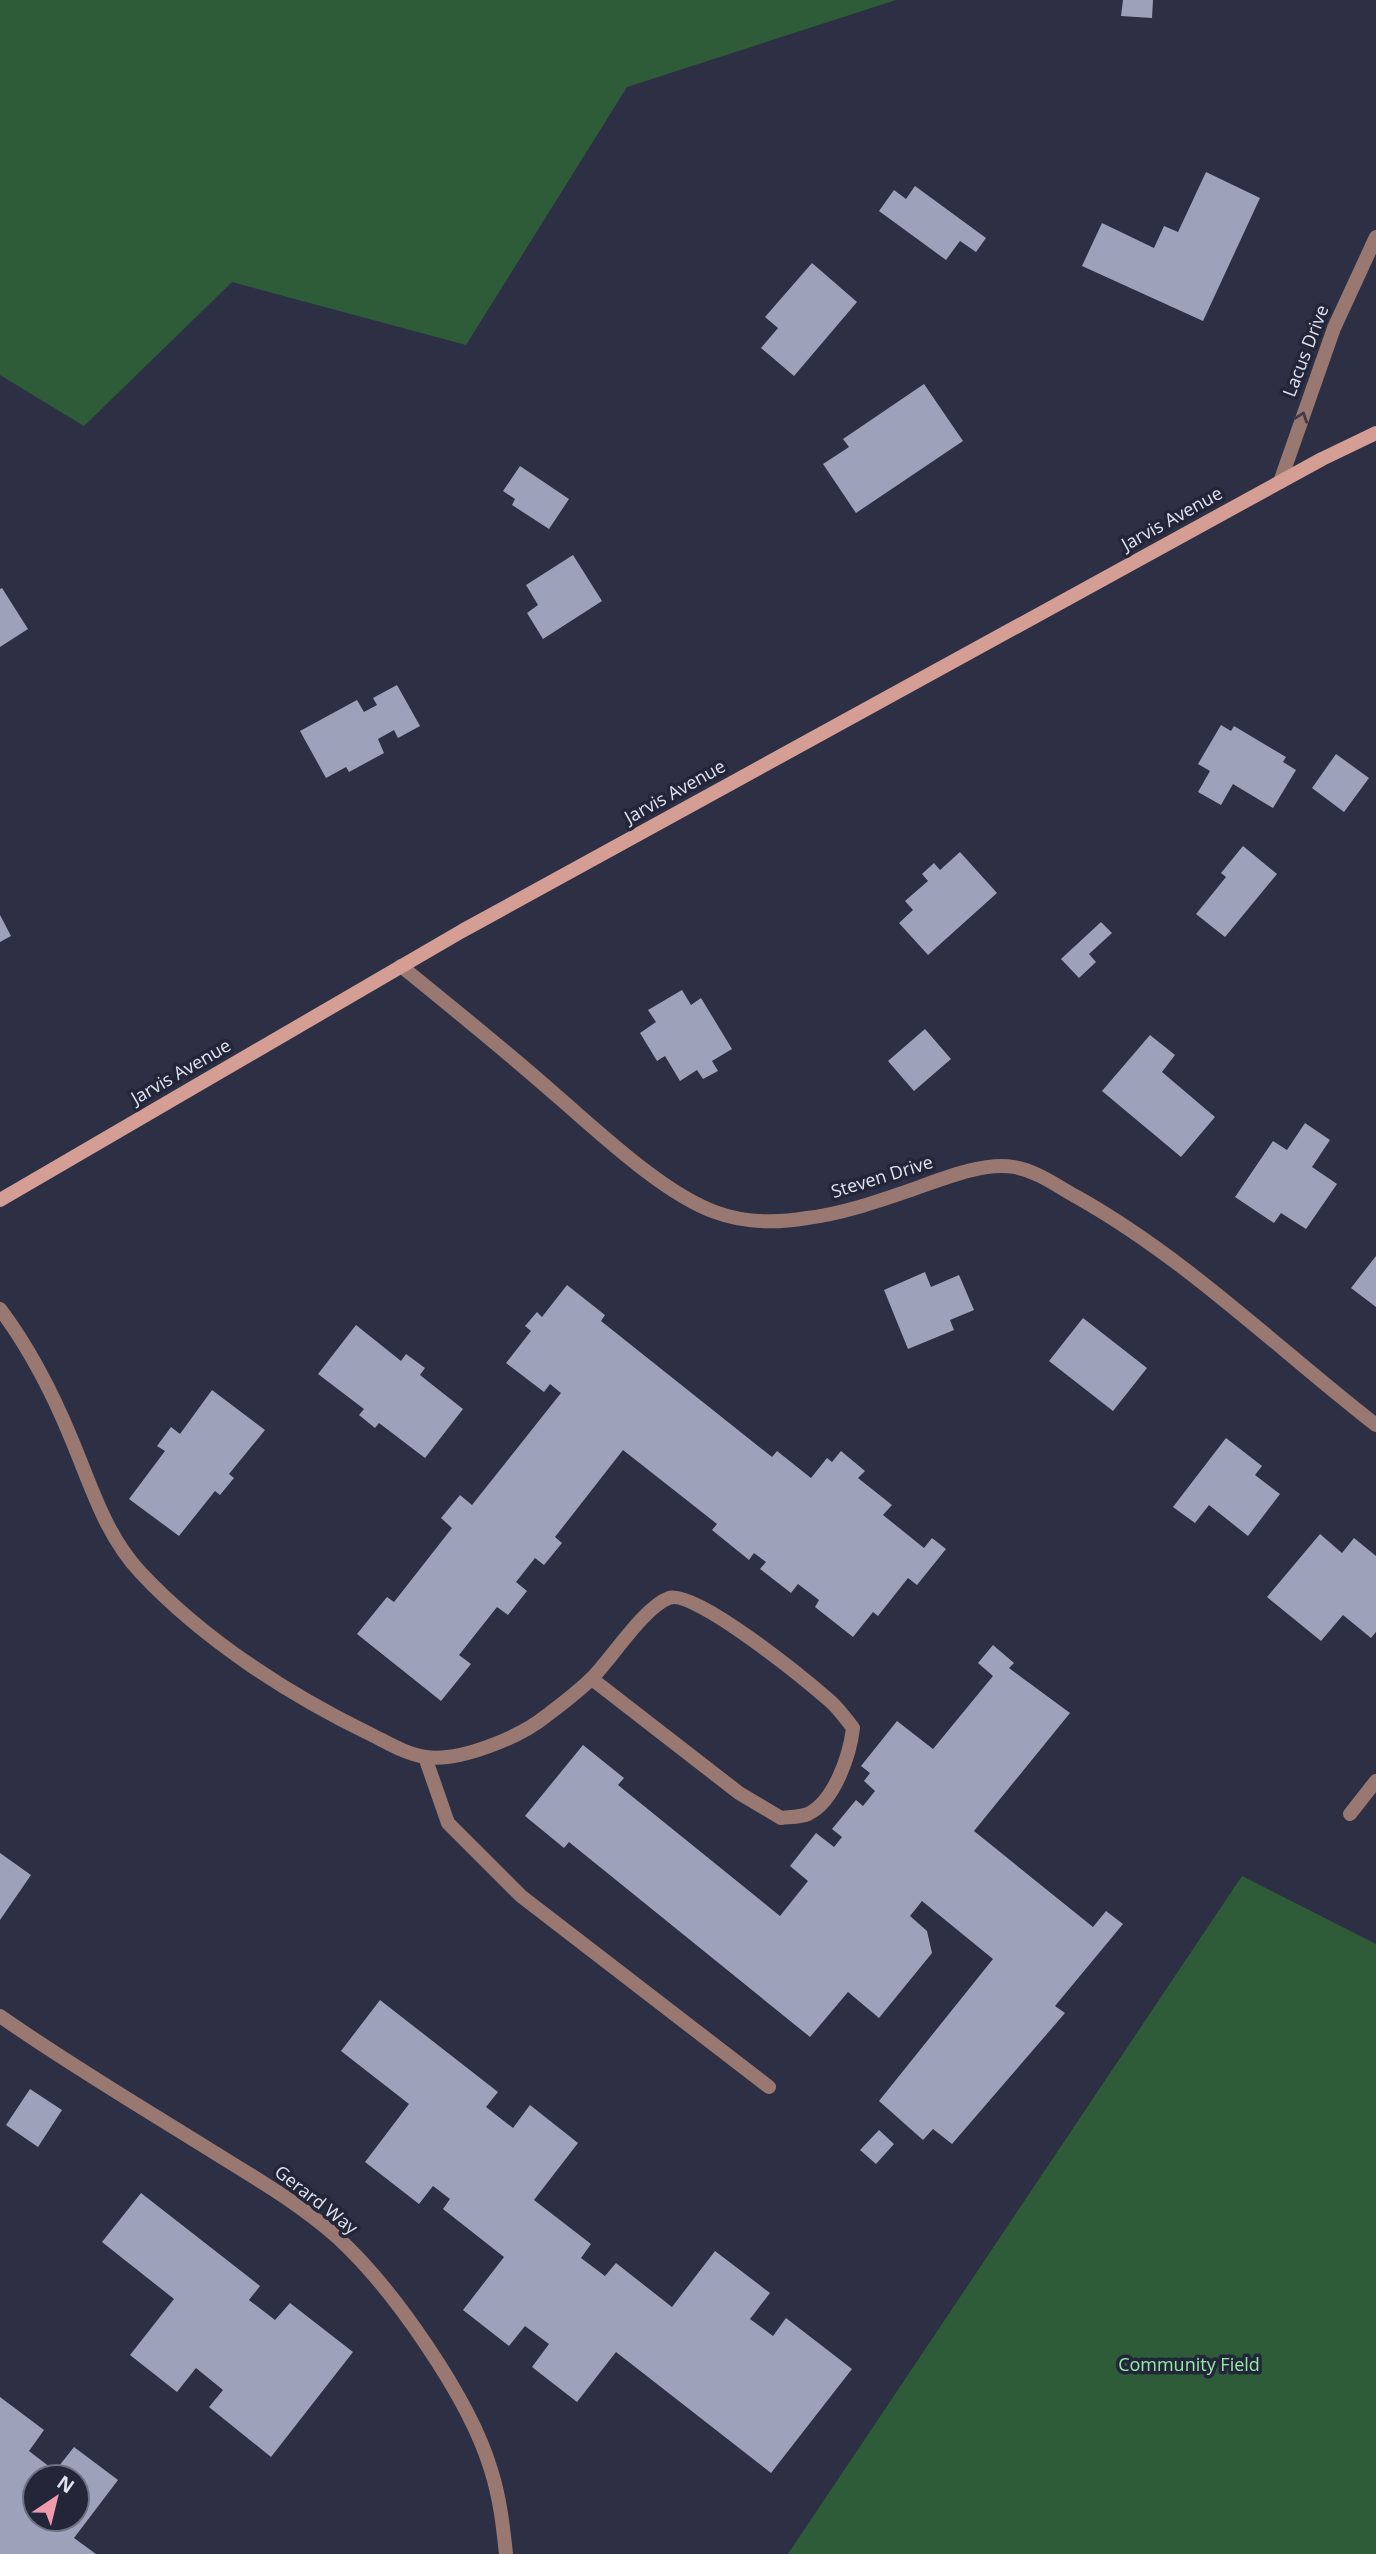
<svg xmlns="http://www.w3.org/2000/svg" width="1376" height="2554" font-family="'Open Sans',sans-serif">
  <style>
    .green { fill: #2f5c38 }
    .building { fill: #9da2ba; fill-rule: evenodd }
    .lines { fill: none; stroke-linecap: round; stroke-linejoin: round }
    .lane { stroke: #9a7872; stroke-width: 14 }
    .street { stroke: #9a7872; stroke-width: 14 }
    .secondary { stroke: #d59e95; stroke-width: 14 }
    .oneway { stroke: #413a47 }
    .labels { text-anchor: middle; stroke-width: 7; stroke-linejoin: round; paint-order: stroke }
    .street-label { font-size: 18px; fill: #dfe2ef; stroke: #232639 }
    .park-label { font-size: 18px; fill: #93eaa3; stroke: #232639 }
  </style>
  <rect width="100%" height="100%" fill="#2d3044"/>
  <path class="green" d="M 0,0 L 896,0 L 627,87 L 466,345 L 232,282 L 84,426 L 0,375 Z
    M 1242,1876 L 1376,1944 L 1376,2554 L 788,2554 Z"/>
  <path class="building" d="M 1123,0 L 1153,0 L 1152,18 L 1121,16 Z
    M 1206,172 L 1260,198 L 1203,321 L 1082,266 L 1102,223 L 1154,248 L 1164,226 L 1178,232 Z
    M 915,186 L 986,238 L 976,252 L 960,241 L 946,260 L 879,211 L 894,190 L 906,199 Z
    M 812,263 L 857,302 L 794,376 L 761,348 L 778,328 L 765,317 Z
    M 924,384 L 963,441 L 856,513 L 823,464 L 849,447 L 843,439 Z
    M 520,466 L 569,499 L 549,529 L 512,505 L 515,499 L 503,491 Z
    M 573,555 L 602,601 L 543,639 L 527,613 L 538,605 L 526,585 Z
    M 2,588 L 28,629 L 0,647 L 0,589 Z
    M 397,685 L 420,726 L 398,738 L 394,730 L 378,739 L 384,753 L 349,772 L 346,767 L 326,778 L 300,731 L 357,700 L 364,712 L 377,705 L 373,698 Z
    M 1221,725 L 1231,731 L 1234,726 L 1286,757 L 1283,762 L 1296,770 L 1273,808 L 1233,784 L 1221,805 L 1198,792 L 1210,771 L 1198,764 Z
    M 1336,754 L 1369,778 L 1344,812 L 1312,788 Z
    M 1243,846 L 1277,874 L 1225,937 L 1196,914 L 1226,877 L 1221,873 Z
    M 960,852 L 997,893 L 928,955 L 899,923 L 913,910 L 905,901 L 928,881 L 922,874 L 934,863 L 940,870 Z
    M 0,915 L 11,936 L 0,942 Z
    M 1101,922 L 1112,933 L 1089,954 L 1096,962 L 1079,978 L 1061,959 Z
    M 682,990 L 691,1005 L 701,998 L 732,1049 L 712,1061 L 718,1071 L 703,1079 L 697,1070 L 680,1081 L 665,1056 L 657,1061 L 640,1033 L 656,1022 L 648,1010 Z
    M 925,1029 L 951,1059 L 914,1091 L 888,1061 Z
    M 1150,1035 L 1175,1055 L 1162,1072 L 1215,1117 L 1181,1157 L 1102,1091 Z
    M 1305,1123 L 1330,1140 L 1312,1167 L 1337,1184 L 1306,1229 L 1281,1213 L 1274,1223 L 1235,1197 L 1273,1141 L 1287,1150 Z
    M 1376,1256 L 1376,1307 L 1351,1288 Z
    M 925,1272 L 931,1287 L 959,1275 L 974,1310 L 950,1320 L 954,1330 L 908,1349 L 884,1290 Z
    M 567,1285 L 605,1315 L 601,1321 L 772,1457 L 777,1451 L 811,1478 L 827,1458 L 832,1462 L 841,1451 L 865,1471 L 858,1478 L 892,1505 L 883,1515 L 924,1548 L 932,1538 L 946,1549 L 917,1585 L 908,1578 L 878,1616 L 873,1612 L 853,1637 L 815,1607 L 819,1600 L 798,1584 L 791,1593 L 760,1569 L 766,1562 L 754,1553 L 749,1560 L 712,1530 L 717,1524 L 623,1450 L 555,1537 L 562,1543 L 544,1565 L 535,1558 L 516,1582 L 527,1591 L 508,1615 L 497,1607 L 459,1655 L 471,1664 L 441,1701 L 357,1634 L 387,1597 L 394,1602 L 452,1528 L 441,1518 L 460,1495 L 472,1505 L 561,1393 L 550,1384 L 544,1392 L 506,1363 L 531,1331 L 525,1326 L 537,1312 L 542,1317 Z
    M 1083,1318 L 1147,1368 L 1113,1411 L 1049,1361 Z
    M 356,1325 L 401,1361 L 406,1354 L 425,1368 L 420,1375 L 463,1409 L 425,1458 L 379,1423 L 375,1428 L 359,1415 L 364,1409 L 318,1374 Z
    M 212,1390 L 265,1430 L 229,1474 L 234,1478 L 220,1495 L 215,1491 L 179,1536 L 129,1499 L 165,1451 L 157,1446 L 171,1427 L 180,1434 Z
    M 1226,1438 L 1262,1466 L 1255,1475 L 1280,1494 L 1248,1536 L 1209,1505 L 1195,1523 L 1173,1507 Z
    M 1320,1534 L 1342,1553 L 1354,1538 L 1376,1556 L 1376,1632 L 1371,1638 L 1343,1615 L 1321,1641 L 1267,1597 Z
    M 993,1645 L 1014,1663 L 1009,1668 L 1070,1713 L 974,1831 L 1093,1927 L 1106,1911 L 1123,1924 L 1055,2006 L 1065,2013 L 952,2144 L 933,2129 L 923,2140 L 879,2101 L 993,1959 L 922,1901 L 910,1916 L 927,1931 L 932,1953 L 879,2018 L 848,1992 L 810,2037 L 569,1842 L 564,1848 L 525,1816 L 583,1745 L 624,1778 L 618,1785 L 780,1916 L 808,1881 L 790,1866 L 816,1833 L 834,1847 L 842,1837 L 832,1829 L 856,1800 L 863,1806 L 875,1791 L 864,1781 L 870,1773 L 861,1766 L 897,1721 L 933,1749 L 993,1676 L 978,1663 Z
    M 0,1853 L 31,1875 L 0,1920 Z
    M 380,2000 L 498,2092 L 486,2107 L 513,2128 L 530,2105 L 578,2143 L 534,2200 L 591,2244 L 581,2258 L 605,2276 L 616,2263 L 672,2307 L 715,2251 L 770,2293 L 750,2319 L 773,2336 L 786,2318 L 852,2369 L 771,2473 L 616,2352 L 577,2402 L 532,2367 L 549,2344 L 525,2326 L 509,2346 L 463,2310 L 504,2257 L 443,2209 L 450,2199 L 433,2186 L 419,2204 L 365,2162 L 409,2104 L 341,2051 Z
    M 30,2089 L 62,2110 L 38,2147 L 6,2125 Z
    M 879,2130 L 894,2144 L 876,2164 L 860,2150 Z
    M 141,2193 L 260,2286 L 249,2300 L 275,2320 L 290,2303 L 353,2352 L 271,2457 L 209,2407 L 223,2390 L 196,2368 L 177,2392 L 130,2355 L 174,2299 L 102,2242 Z
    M 0,2397 L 44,2430 L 29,2451 L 55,2471 L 74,2447 L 118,2480 L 74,2538 L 96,2554 L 0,2554 ZM 35,2477 L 77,2477 L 77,2519 L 35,2519 Z"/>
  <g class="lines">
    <path class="lane" d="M 425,1757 L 448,1823 L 521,1896 L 769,2087"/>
    <path class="street" d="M 1280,482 L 1334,328 L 1376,237
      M 401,966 C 454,1009 506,1051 557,1096 C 600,1133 663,1193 715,1212 C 744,1223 777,1223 807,1218 C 841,1214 876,1202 908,1191 C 937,1181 983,1161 1014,1167 C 1037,1171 1057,1186 1077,1197 C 1187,1259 1277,1348 1376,1425
      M 0,1309 C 30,1349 52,1392 71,1438 C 91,1485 105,1535 141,1573 C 204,1640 289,1695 372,1735 C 388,1743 408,1755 426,1757 C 460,1762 520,1737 546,1716 C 562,1704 578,1692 592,1678 C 612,1658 644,1607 669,1598 C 694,1588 807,1681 830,1701 C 839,1709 846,1719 853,1728 C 850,1754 835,1801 808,1814 C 801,1817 789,1817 781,1818 L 739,1793 L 592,1679
      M 1350,1814 L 1376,1781
      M 0,2016 C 70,2065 143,2108 215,2153 C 257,2179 300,2204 337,2237 C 393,2288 470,2399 491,2470 C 500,2498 503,2526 506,2554"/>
    <path class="secondary" d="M 0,1200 L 462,931 L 1322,459 L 1376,433"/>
  </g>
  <defs><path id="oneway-chevron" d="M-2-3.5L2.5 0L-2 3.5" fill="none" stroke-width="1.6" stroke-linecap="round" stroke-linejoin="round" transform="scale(1.75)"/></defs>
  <use class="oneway" href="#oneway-chevron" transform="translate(1302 417) rotate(-71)"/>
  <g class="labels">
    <g class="street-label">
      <text transform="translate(1306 351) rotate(-69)" y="6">Lacus Drive</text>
      <text transform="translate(1172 519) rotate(-29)" y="6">Jarvis Avenue</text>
      <text transform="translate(675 792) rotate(-29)" y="6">Jarvis Avenue</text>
      <text transform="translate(181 1072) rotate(-30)" y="6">Jarvis Avenue</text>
      <text transform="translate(882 1177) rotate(-17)" y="6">Steven Drive</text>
      <text transform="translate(316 2200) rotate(38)" y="6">Gerard Way</text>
    </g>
    <g class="park-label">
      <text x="1189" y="2371">Community Field</text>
    </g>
  </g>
  <g transform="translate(56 2498) rotate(35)"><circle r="33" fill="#232639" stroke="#6e7182" stroke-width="2"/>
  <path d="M0-5L12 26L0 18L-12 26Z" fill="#f29aad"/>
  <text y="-10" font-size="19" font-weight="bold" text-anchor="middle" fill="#dfe2ef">N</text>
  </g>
</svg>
